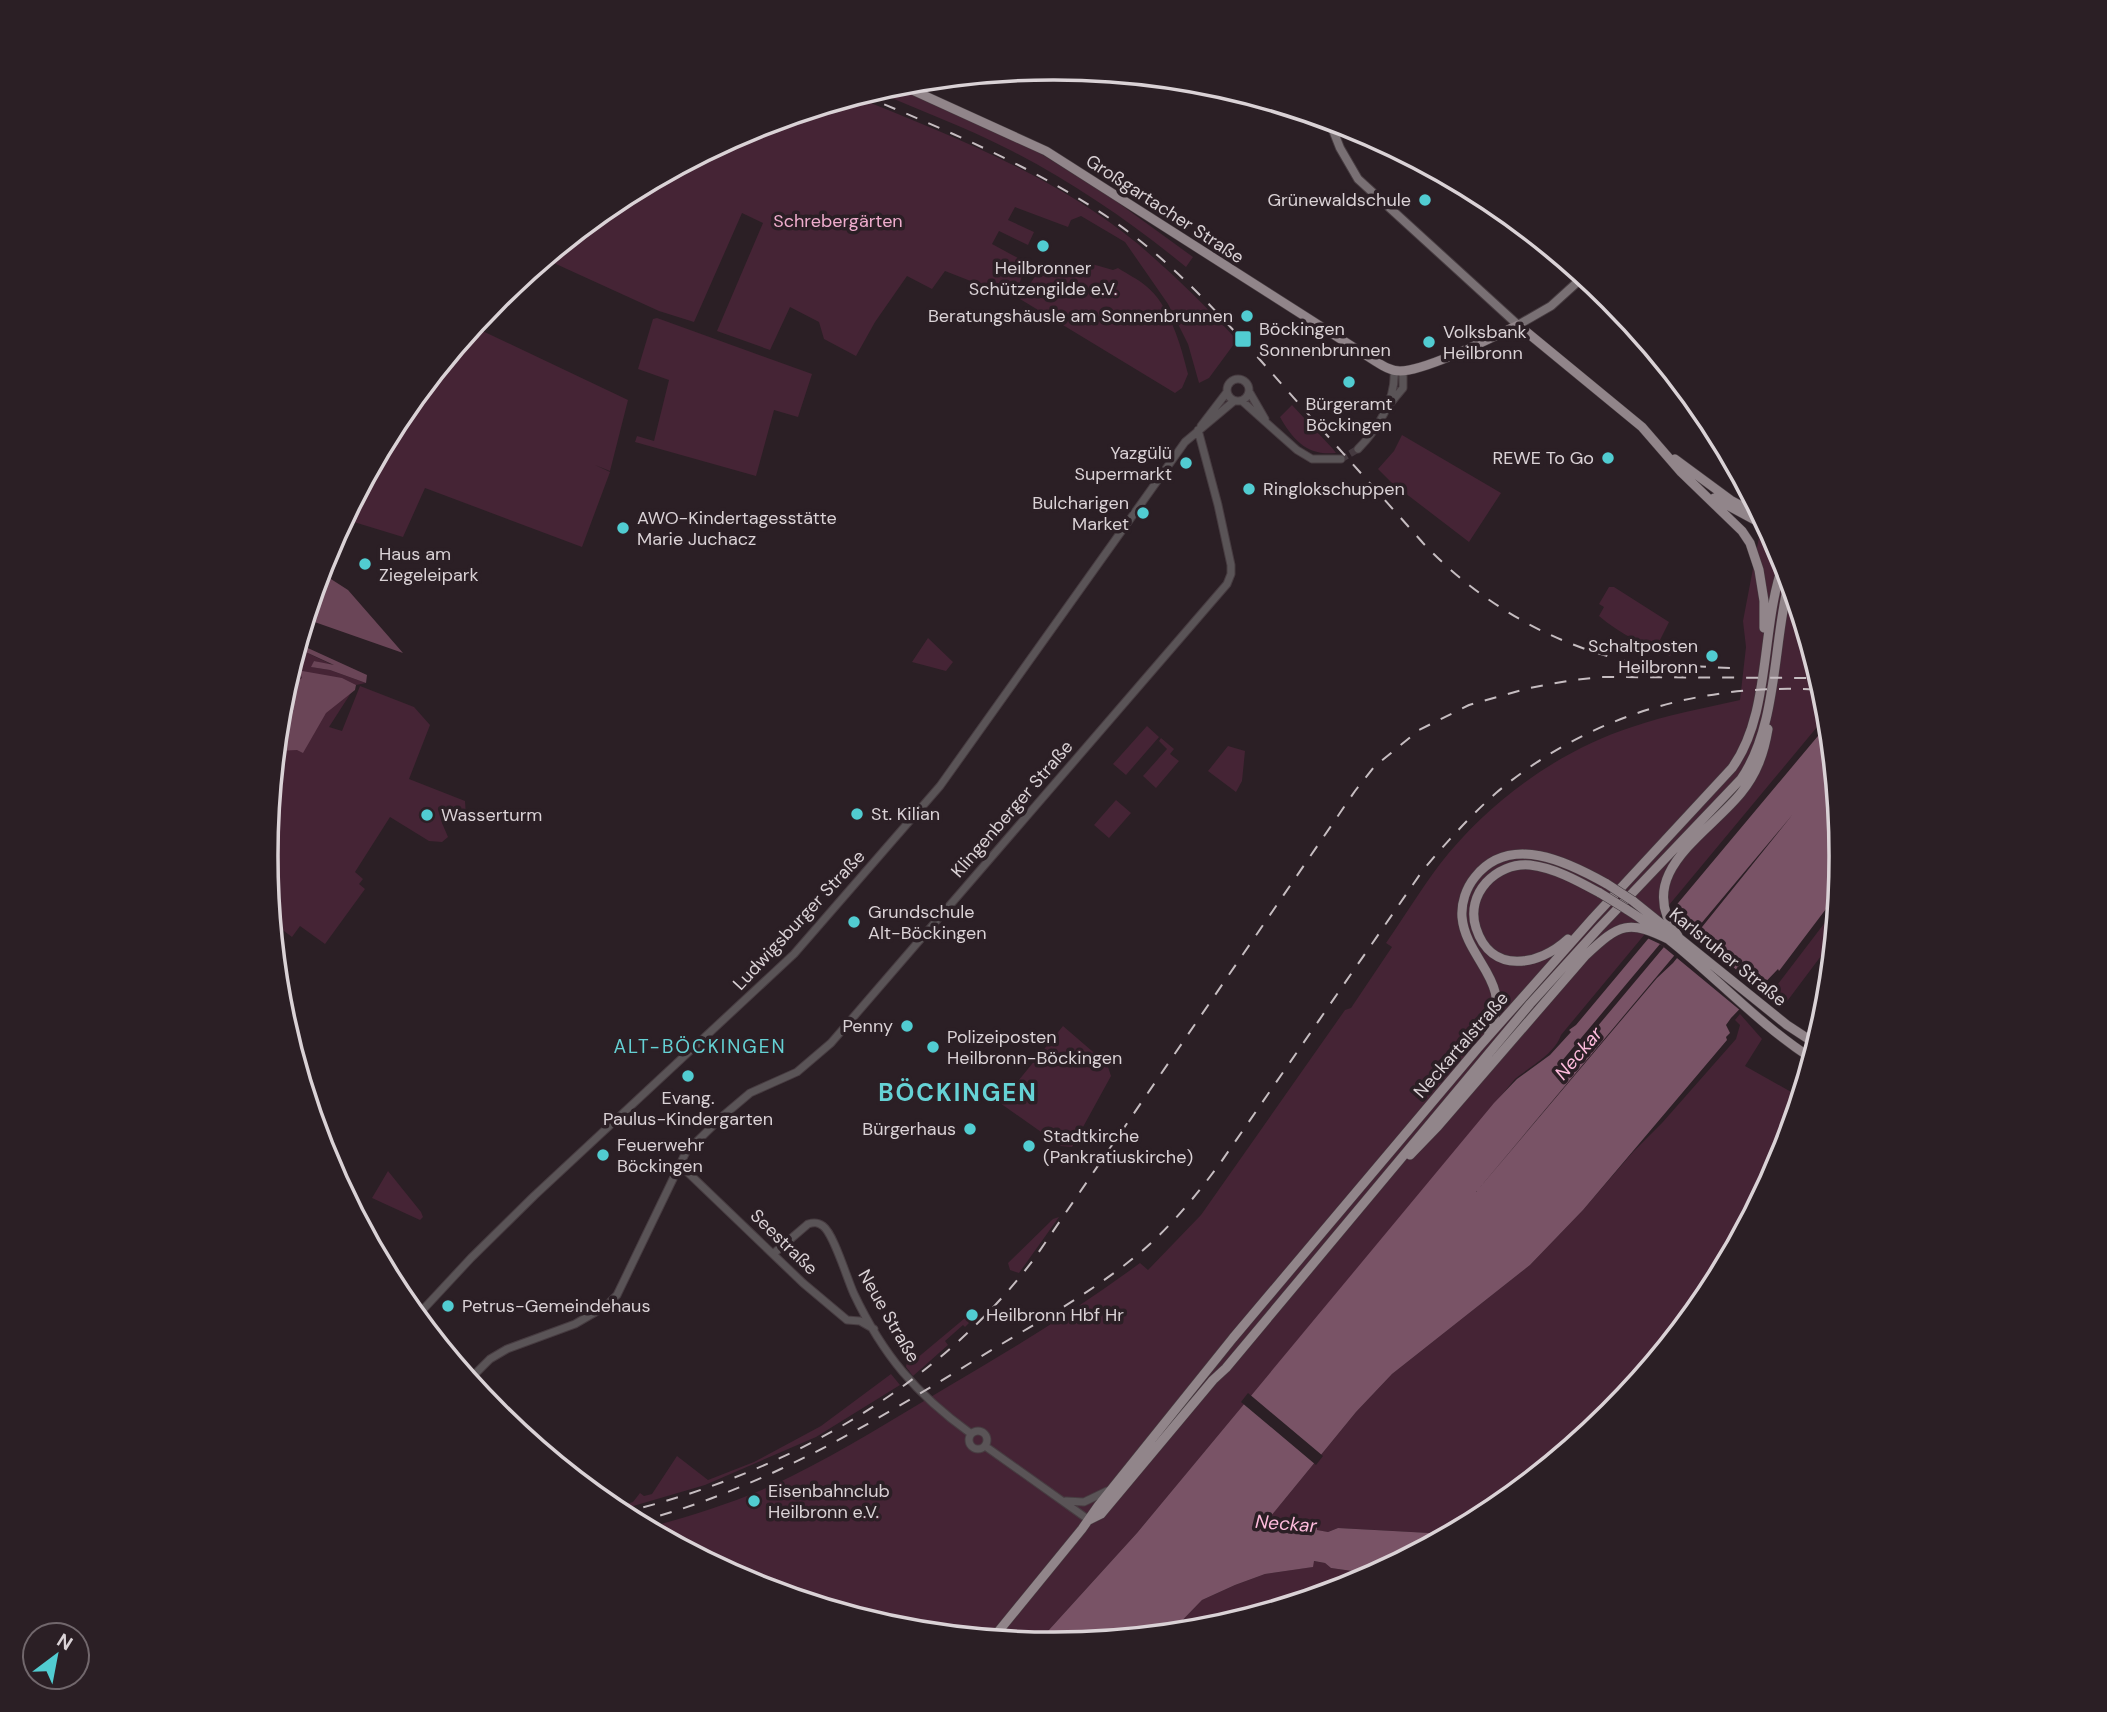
<svg xmlns="http://www.w3.org/2000/svg" width="2107" height="1712" font-family="'DM Sans',sans-serif">
  <style>
    .green { fill: #452435 }
    .forest { fill: #6a4557 }
    .water { fill: #795366; fill-rule: evenodd }
    .pier { fill: #2b1f25 }
    .lines { fill: none; stroke-linecap: round; stroke-linejoin: round }
    .tertiary-tunnel { stroke: #453a40; stroke-width: 7; stroke-dasharray: 7 3.5; stroke-linecap: butt }
    .tertiary-casing { stroke: #473c41; stroke-width: 9 }
    .secondary-casing { stroke: #473c41; stroke-width: 10 }
    .primary-casing { stroke: #473c41; stroke-width: 10 }
    .tertiary { stroke: #5a5457; stroke-width: 7 }
    .secondary { stroke: #797074; stroke-width: 8 }
    .primary { stroke: #91858a; stroke-width: 9 }
    .rail { stroke: #c6bdc1; stroke-width: 2; stroke-dasharray: 12 12; stroke-linecap: butt }
    .primary-bridge-casing { stroke: #473c41; stroke-width: 10; stroke-linecap: butt }
    .primary-bridge { stroke: #91858a; stroke-width: 9 }
    .poi-dot { fill: #51ccd1; stroke: #2b1f25; stroke-width: 2.5 }
    .labels { text-anchor: middle; stroke-width: 7; stroke-linejoin: round; paint-order: stroke }
    .poi-label { font-size: 18px; fill: #dad2d6; stroke: #2b1f25; text-anchor: start }
    .street-label { font-size: 18px; fill: #dad2d6; stroke: #2b1f25 }
    .park-label { font-size: 18px; fill: #efadcd; stroke: #2b1f25 }
    .neighbourhood-label { font-size: 19px; letter-spacing: 2px; fill: #65d2d5; stroke: #2b1f25 }
    .water-label { font-size: 19px; font-style: italic; fill: #febbdc; stroke: #2b1f25 }
    .district-label { font-size: 24px; font-weight: bold; letter-spacing: 2px; fill: #65d2d5; stroke: #2b1f25 }
    .rim { fill: none; stroke: #dad2d6; stroke-width: 3.5 }
  </style>
  <rect width="100%" height="100%" fill="#2b1f25"/>
  <path class="green" d="M 891,86 L 982,123 L 1035,150 L 1113,199 L 1193,257 L 1186,267 C 1131,222 1071,181 1008,149 C 965,127 919,110 875,91 Z
    M 856,97 C 954,137 1056,176 1138,244 C 1173,274 1206,306 1237,340 L 1209,378 L 1199,383 L 1188,344 L 1168,304 L 1125,242 L 1081,216 L 1071,220 L 1068,227 L 1015,207 L 1008,220 L 1034,232 L 1028,245 L 999,231 L 992,244 L 1027,263 L 1014,298 L 945,271 L 932,289 L 907,276 L 875,322 L 856,356 L 824,339 L 819,322 L 790,307 L 770,350 L 717,331 L 763,223 L 742,213 L 694,322 L 659,311 L 545,259 L 616,201 L 752,128 Z
    M 1085,262 L 1113,270 L 1118,268 C 1127,274 1138,279 1146,286 C 1169,304 1181,345 1188,374 L 1182,388 L 1175,393 L 1020,299 L 1042,266 L 1054,263 L 1076,271 Z
    M 657,318 L 812,374 L 798,417 L 774,410 L 756,476 L 635,442 L 637,436 L 654,441 L 669,380 L 638,369 L 653,319 Z
    M 474,327 L 628,400 L 610,471 L 595,465 L 610,472 L 582,547 L 425,488 L 403,537 L 344,519 L 399,418 Z
    M 1292,405 L 1333,449 L 1336,453 C 1307,456 1293,440 1280,417 Z
    M 1402,435 L 1501,493 L 1469,542 L 1392,483 L 1378,469 L 1394,451 Z
    M 1765,524 L 1781,555 L 1826,703 L 1827,715 L 1561,1035 C 1555,1054 1529,1067 1515,1079 L 1137,1533 L 1038,1642 L 899,1629 L 752,1584 L 647,1528 C 697,1514 746,1499 792,1476 C 844,1450 894,1419 944,1389 C 1011,1350 1078,1309 1140,1263 L 1148,1270 L 1201,1215 L 1345,1010 L 1351,1008 L 1392,947 L 1386,943 C 1404,917 1421,889 1440,864 C 1488,802 1558,751 1632,727 C 1667,715 1704,708 1740,700 L 1746,647 L 1743,621 L 1759,537 Z
    M 1609,587 L 1614,587 L 1669,622 L 1660,640 L 1674,649 L 1670,656 C 1644,645 1620,634 1599,616 L 1604,607 L 1599,604 Z
    M 928,638 L 953,662 L 946,671 L 912,662 Z
    M 297,648 L 337,667 L 314,661 L 312,667 L 330,670 L 366,683 L 356,685 L 329,727 L 342,731 L 360,686 L 414,707 L 430,725 L 409,779 L 465,801 L 466,816 L 450,816 L 442,823 L 448,837 L 442,842 L 429,841 L 390,817 L 355,872 L 363,879 L 359,884 L 365,889 L 325,944 L 300,926 L 292,937 L 272,922 L 266,856 L 281,702 Z
    M 1147,726 L 1159,737 L 1126,775 L 1113,764 Z
    M 1161,738 L 1174,749 L 1170,754 L 1179,761 L 1156,788 L 1143,776 L 1167,749 L 1159,741 Z
    M 1228,746 L 1245,751 L 1242,781 L 1236,792 L 1208,771 Z
    M 1116,800 L 1131,813 L 1109,838 L 1094,825 Z
    M 1836,908 L 1833,940 L 1782,1008 L 1768,997 Z
    M 1740,1014 L 1762,1039 L 1745,1066 L 1800,1097 L 1781,1158 L 1708,1294 L 1610,1413 L 1491,1511 L 1449,1534 L 1338,1528 L 1328,1532 L 1316,1530 L 1317,1525 L 1274,1518 L 1271,1516 L 1356,1412 L 1392,1374 L 1530,1265 L 1583,1210 L 1633,1152 L 1662,1123 L 1736,1039 L 1740,1025 L 1735,1020 Z
    M 1063,1026 L 1107,1064 L 1111,1076 L 1072,1147 L 1061,1146 L 1000,1103 Z
    M 388,1171 L 421,1212 L 423,1217 L 420,1220 L 372,1198 Z
    M 1059,1217 L 1019,1273 L 1010,1270 L 1008,1263 L 1053,1219 Z
    M 965,1318 L 969,1323 L 965,1327 L 963,1325 L 945,1341 L 948,1345 L 913,1376 L 906,1367 L 908,1354 L 916,1359 Z
    M 891,1374 L 900,1385 L 816,1437 L 705,1485 L 616,1511 L 612,1508 L 633,1502 L 640,1493 L 644,1496 L 652,1494 L 677,1456 L 708,1480 L 754,1462 L 821,1426 Z
    M 1313,1561 L 1325,1563 L 1331,1568 L 1373,1574 L 1355,1584 L 1207,1629 L 1171,1632 L 1202,1600 L 1235,1585 L 1265,1574 L 1312,1567 Z"/>
  <path class="forest" d="M 320,572 L 348,590 L 403,653 L 306,619 Z
    M 299,644 L 367,675 L 366,683 L 330,670 L 311,667 L 314,661 L 334,665 L 297,648 Z
    M 291,669 L 342,678 L 356,685 L 355,690 L 326,713 L 303,753 L 297,750 L 276,751 L 278,735 L 283,726 L 280,720 L 284,714 L 294,711 L 283,697 L 287,688 L 302,678 L 301,675 L 290,673 Z
    M 1314,1589 L 1311,1597 L 1200,1629 L 1206,1625 L 1268,1601 Z"/>
  <path class="water" d="M 1828,724 C 1832,760 1849,870 1835,897 L 1779,971 L 1778,969 L 1731,1018 L 1726,1025 L 1730,1033 L 1726,1037 L 1727,1040 L 1583,1210 L 1530,1265 L 1392,1374 L 1356,1412 L 1271,1516 L 1274,1518 L 1317,1525 L 1317,1530 L 1328,1532 L 1338,1528 L 1448,1534 L 1373,1574 L 1331,1568 L 1325,1563 L 1314,1561 L 1313,1567 L 1265,1574 L 1235,1585 L 1202,1600 L 1171,1632 L 1053,1644 L 1038,1642 L 1137,1533 L 1494,1103 L 1517,1079 L 1550,1055 L 1571,1032 L 1569,1030 L 1576,1025 ZM 1793,814 L 1673,963 L 1657,978 L 1476,1192 ZM 1660,944 L 1664,947 L 1576,1052 L 1564,1065 L 1562,1065 L 1561,1062 Z"/>
  <path class="pier" d="M 1673,904 L 1679,920 L 1762,992 L 1741,1011 L 1660,944 L 1645,937 Z
    M 1248,1393 L 1323,1456 L 1316,1465 L 1241,1402 Z"/>
  <g class="lines">
    <path class="tertiary-tunnel" d="M 1341,459 L 1358,449"/>
    <defs>
      <path id="tertiary" d="M1227 390a11 11 0 1 1 22 0a11 11 0 1 1-22 0Z
        M 1250,393 L 1265,419
        M 1242,401 L 1297,450 L 1312,459 L 1341,459
        M 1388,406 L 1403,388 L 1403,371
        M 1201,426 L 1227,392
        M 1358,449 C 1378,429 1396,399 1394,371
        M 679,1164 L 803,1283 L 847,1320 L 860,1321 L 874,1329
        M 773,1254 L 808,1224 C 814,1222 818,1222 823,1226 C 834,1234 847,1279 854,1294 C 883,1355 916,1394 970,1433
        M 417,1316 L 471,1258 L 534,1196 L 794,954 L 940,786 L 1185,442 L 1234,401
        M 469,1380 L 490,1359 L 507,1349 L 575,1324 L 606,1306 L 617,1295 L 686,1152 L 724,1115 L 750,1093 L 797,1072 L 831,1043 L 1227,584 L 1231,574 L 1231,565 L 1218,505 L 1198,430
        M969 1440a9 9 0 1 1 18 0a9 9 0 1 1-18 0Z
        M 985,1446 L 1089,1520
        M 1066,1501 L 1084,1502 L 1107,1491"/>
      <path id="secondary" d="M 1329,120 L 1340,148 L 1358,179 L 1518,325 L 1551,306 L 1583,277"/>
      <path id="primary" d="M 899,84 L 1046,151 L 1375,361 C 1383,366 1391,371 1400,371 C 1426,371 1493,337 1518,325 L 1642,427 L 1681,472 L 1742,531 L 1750,543 L 1759,570 L 1764,601 L 1764,628
        M 1675,459 L 1732,501 L 1761,516
        M 1714,498 L 1766,526
        M 1633,901 L 1787,1025 L 1816,1044
        M 1626,909 C 1694,951 1745,1015 1811,1058
        M 1678,936 C 1632,874 1706,836 1741,793 C 1757,773 1764,753 1768,729
        M 1568,939 C 1539,966 1491,975 1476,928 C 1465,894 1496,862 1530,865 C 1555,868 1578,881 1600,893
        M 1488,1031 C 1516,983 1466,961 1462,917 C 1461,903 1466,888 1475,877 C 1510,833 1568,862 1607,884
        M 1410,1155 L 1438,1126 L 1585,956 C 1620,923 1628,919 1672,941
        M 1089,1520 L 1101,1514 L 1213,1380 L 1226,1368 L 1530,1004 L 1599,928 L 1741,779 C 1778,726 1773,642 1789,581
        M 993,1638 L 1082,1529 L 1098,1506 L 1233,1338 L 1477,1049 L 1593,918 L 1732,768 C 1772,713 1760,626 1784,562"/>
    </defs>
    <use href="#tertiary" class="tertiary-casing"/>
    <use href="#secondary" class="secondary-casing"/>
    <use href="#primary" class="primary-casing"/>
    <use href="#tertiary" class="tertiary"/>
    <use href="#secondary" class="secondary"/>
    <use href="#primary" class="primary"/>
    <path class="rail" d="M 862,95 C 948,131 1032,166 1109,218 C 1177,264 1231,327 1285,388 C 1331,440 1377,491 1423,543 C 1490,614 1581,661 1679,669
      M 1670,665 L 1730,668
      M 620,1513 C 779,1476 934,1391 1034,1259 L 1355,791 L 1374,767 L 1419,730 L 1469,705 L 1529,688 L 1573,680 L 1602,677 L 1819,678
      M 637,1522 C 760,1490 868,1426 975,1360 C 1029,1327 1087,1296 1136,1256 C 1169,1229 1196,1196 1221,1162 L 1423,870 C 1446,843 1469,817 1496,793 C 1588,715 1704,682 1822,690"/>
    <defs>
      <path id="primary-bridge" d="M 1607,884 L 1633,901
        M 1600,893 L 1626,909"/>
    </defs>
    <use href="#primary-bridge" class="primary-bridge-casing"/>
    <use href="#primary-bridge" class="primary-bridge"/>
  </g>
  <g class="poi-dot">
    <circle cx="1425" cy="200" r="7"/>
    <circle cx="1043" cy="246" r="7"/>
    <circle cx="1247" cy="316" r="7"/>
    <rect x="1234" y="330" width="18" height="18" rx="3.5"/>
    <circle cx="1429" cy="342" r="7"/>
    <circle cx="1349" cy="382" r="7"/>
    <circle cx="1608" cy="458" r="7"/>
    <circle cx="1186" cy="463" r="7"/>
    <circle cx="1249" cy="489" r="7"/>
    <circle cx="1143" cy="513" r="7"/>
    <circle cx="623" cy="528" r="7"/>
    <circle cx="365" cy="564" r="7"/>
    <circle cx="1712" cy="656" r="7"/>
    <circle cx="857" cy="814" r="7"/>
    <circle cx="427" cy="815" r="7"/>
    <circle cx="854" cy="922" r="7"/>
    <circle cx="907" cy="1026" r="7"/>
    <circle cx="933" cy="1047" r="7"/>
    <circle cx="688" cy="1076" r="7"/>
    <circle cx="970" cy="1129" r="7"/>
    <circle cx="1029" cy="1146" r="7"/>
    <circle cx="603" cy="1155" r="7"/>
    <circle cx="448" cy="1306" r="7"/>
    <circle cx="972" cy="1315" r="7"/>
    <circle cx="754" cy="1501" r="7"/>
  </g>
  <g class="labels">
    <g class="poi-label">
      <text x="1411" y="206" text-anchor="end">Grünewaldschule</text>
      <text x="1043" y="274" text-anchor="middle">Heilbronner<tspan x="1043" dy="21">Schützengilde e.V.</tspan></text>
      <text x="1233" y="322" text-anchor="end">Beratungshäusle am Sonnenbrunnen</text>
      <text x="1259" y="335">Böckingen<tspan x="1259" dy="21">Sonnenbrunnen</tspan></text>
      <text x="1443" y="338">Volksbank<tspan x="1443" dy="21">Heilbronn</tspan></text>
      <text x="1349" y="410" text-anchor="middle">Bürgeramt<tspan x="1349" dy="21">Böckingen</tspan></text>
      <text x="1172" y="459" text-anchor="end">Yazgülü<tspan x="1172" dy="21">Supermarkt</tspan></text>
      <text x="1594" y="464" text-anchor="end">REWE To Go</text>
      <text x="1263" y="495">Ringlokschuppen</text>
      <text x="1129" y="509" text-anchor="end">Bulcharigen<tspan x="1129" dy="21">Market</tspan></text>
      <text x="637" y="524">AWO-Kindertagesstätte<tspan x="637" dy="21">Marie Juchacz</tspan></text>
      <text x="379" y="560">Haus am<tspan x="379" dy="21">Ziegeleipark</tspan></text>
      <text x="1698" y="652" text-anchor="end">Schaltposten<tspan x="1698" dy="21">Heilbronn</tspan></text>
      <text x="871" y="820">St. Kilian</text>
      <text x="441" y="821">Wasserturm</text>
      <text x="868" y="918">Grundschule<tspan x="868" dy="21">Alt-Böckingen</tspan></text>
      <text x="893" y="1032" text-anchor="end">Penny</text>
      <text x="947" y="1043">Polizeiposten<tspan x="947" dy="21">Heilbronn-Böckingen</tspan></text>
      <text x="688" y="1104" text-anchor="middle">Evang.<tspan x="688" dy="21">Paulus-Kindergarten</tspan></text>
      <text x="956" y="1135" text-anchor="end">Bürgerhaus</text>
      <text x="1043" y="1142">Stadtkirche<tspan x="1043" dy="21">(Pankratiuskirche)</tspan></text>
      <text x="617" y="1151">Feuerwehr<tspan x="617" dy="21">Böckingen</tspan></text>
      <text x="462" y="1312">Petrus-Gemeindehaus</text>
      <text x="986" y="1321">Heilbronn Hbf Hr</text>
      <text x="768" y="1497">Eisenbahnclub<tspan x="768" dy="21">Heilbronn e.V.</tspan></text>
    </g>
    <g class="street-label">
      <text transform="translate(1165 209) rotate(33)" y="6">Großgartacher Straße</text>
      <text transform="translate(1012 809) rotate(-49)" y="6">Klingenberger Straße</text>
      <text transform="translate(799 920) rotate(-47)" y="6">Ludwigsburger Straße</text>
      <text transform="translate(1728 957) rotate(39)" y="6">Karlsruher Straße</text>
      <text transform="translate(1461 1045) rotate(-49)" y="6">Neckartalstraße</text>
      <text transform="translate(784 1242) rotate(44)" y="6">Seestraße</text>
      <text transform="translate(889 1316) rotate(60)" y="6">Neue Straße</text>
    </g>
    <g class="park-label">
      <text x="838" y="227">Schrebergärten</text>
    </g>
    <g class="neighbourhood-label">
      <text x="700" y="1053">ALT-BÖCKINGEN</text>
    </g>
    <g class="water-label">
      <text transform="translate(1578 1053) rotate(-50)" y="7">Neckar</text>
      <text transform="translate(1286 1523) rotate(4)" y="7">Neckar</text>
    </g>
    <g class="district-label">
      <text x="958" y="1101">BÖCKINGEN</text>
    </g>
  </g>
  <path d="M0 0H2107V1712H0ZM1053 80H1054A775 775 0 0 1 1829 855V857A775 775 0 0 1 1054 1632H1053A775 775 0 0 1 278 857V855A775 775 0 0 1 1053 80Z" fill="#2b1f25" fill-rule="evenodd"/>
  <path class="rim" d="M1053 80H1054A775 775 0 0 1 1829 855V857A775 775 0 0 1 1054 1632H1053A775 775 0 0 1 278 857V855A775 775 0 0 1 1053 80Z"/>
  <g transform="translate(56 1656) rotate(32)"><circle r="33" fill="#2b1f25" stroke="#71676c" stroke-width="2"/>
  <path d="M0-5L12 26L0 18L-12 26Z" fill="#51ccd1"/>
  <text y="-10" font-size="19" font-weight="bold" text-anchor="middle" fill="#dad2d6">N</text>
  </g>
</svg>
